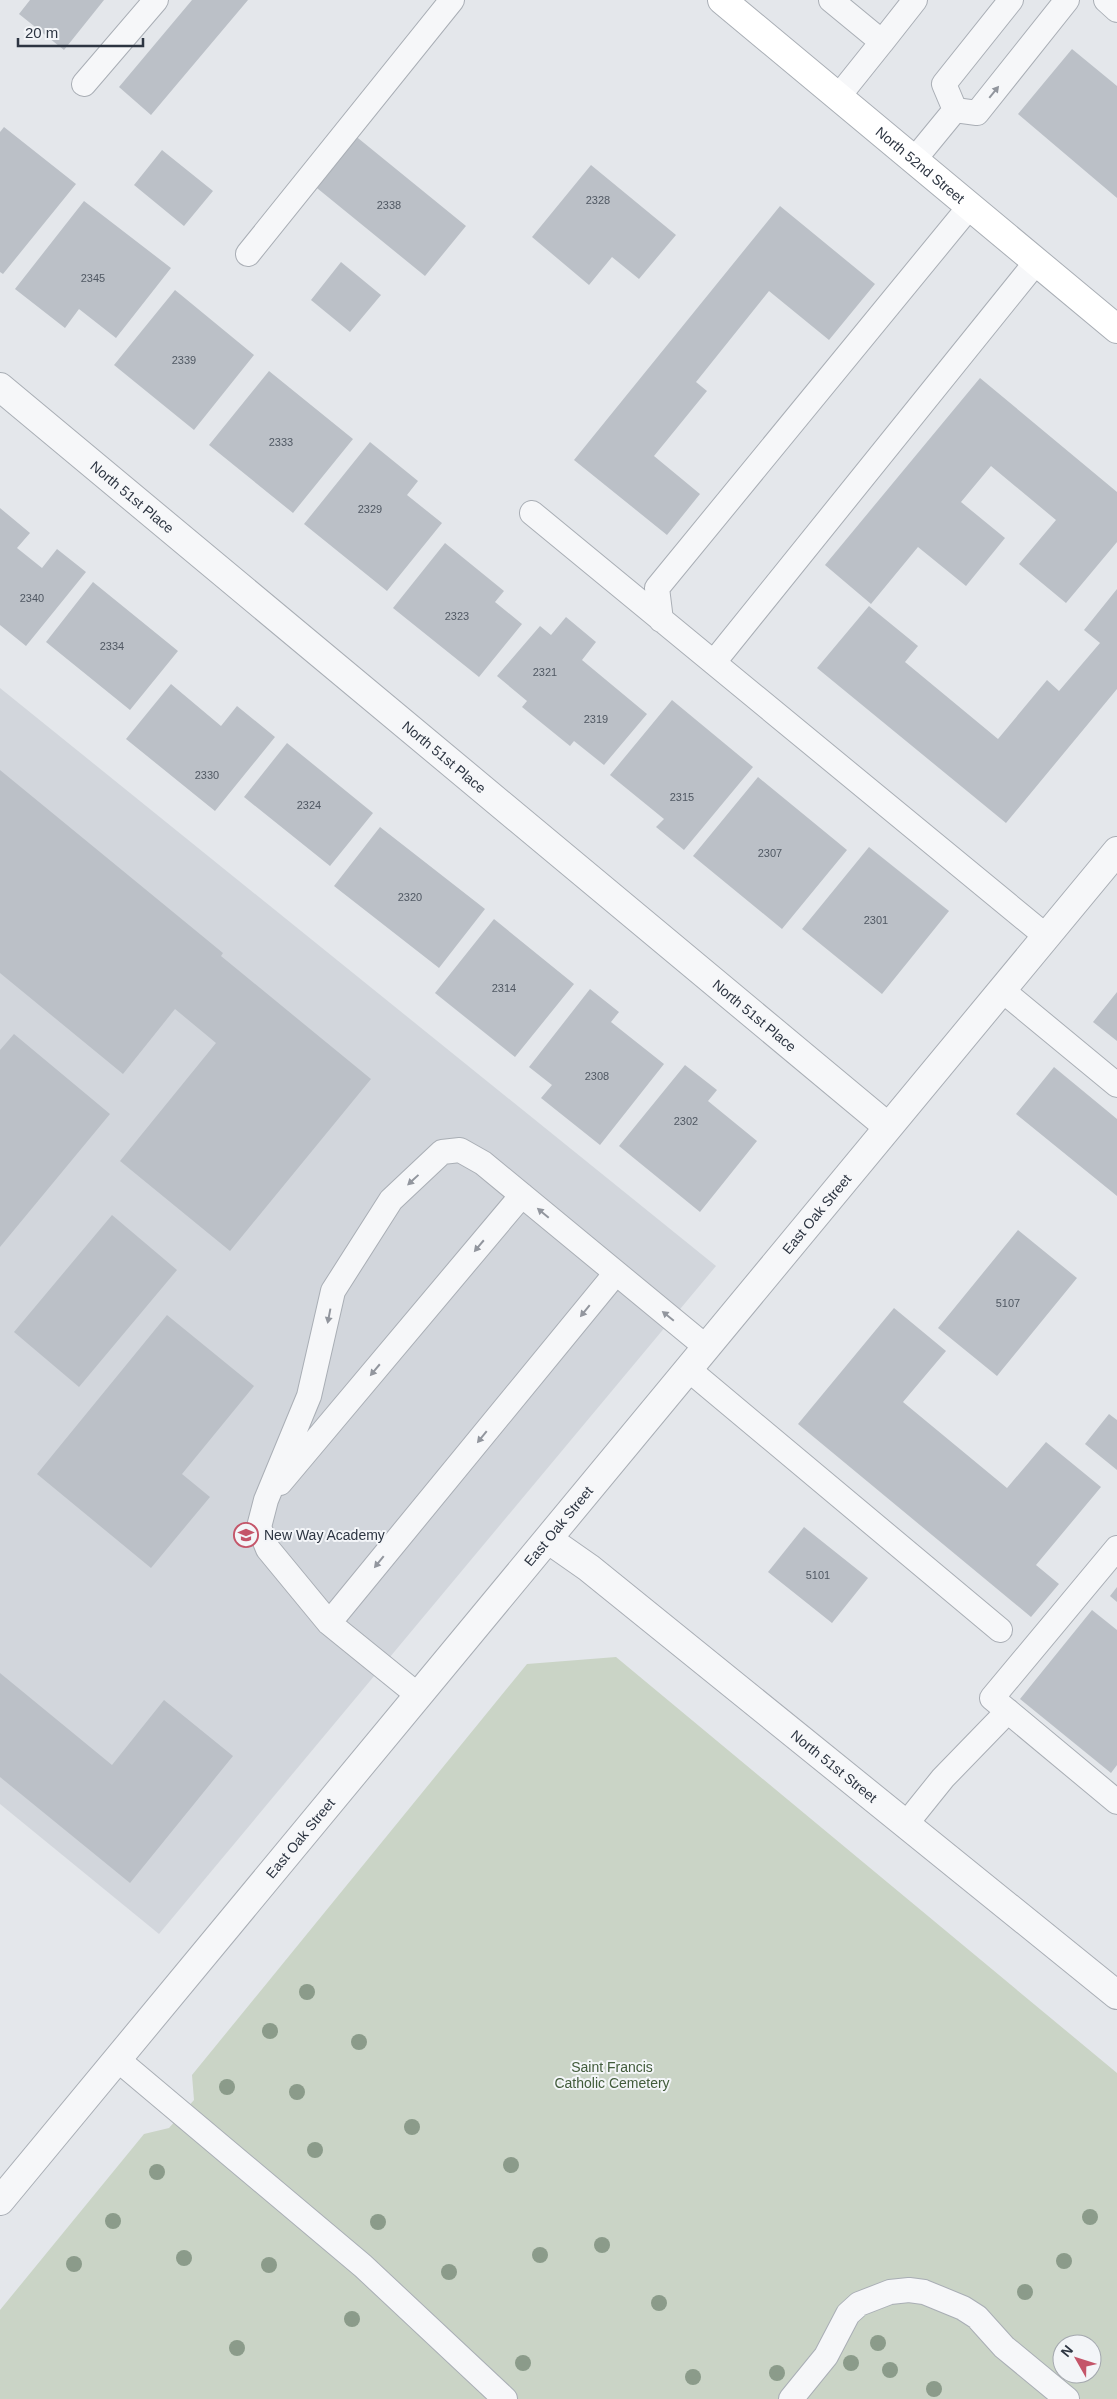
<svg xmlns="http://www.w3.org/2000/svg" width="1117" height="2399" font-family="Arial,sans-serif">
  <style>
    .built { fill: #d2d6dc }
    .green { fill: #cad4c6; fill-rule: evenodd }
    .building { fill: #bbc0c7 }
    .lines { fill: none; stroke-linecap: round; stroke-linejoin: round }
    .service-casing { stroke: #a9aeb5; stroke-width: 26 }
    .minor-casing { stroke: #a9aeb5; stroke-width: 30 }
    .tertiary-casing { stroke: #a9aeb5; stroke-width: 30 }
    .secondary-casing { stroke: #a9aeb5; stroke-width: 30 }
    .service { stroke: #f6f7f9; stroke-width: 24 }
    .minor { stroke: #f6f7f9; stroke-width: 28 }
    .tertiary { stroke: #f6f7f9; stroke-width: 28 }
    .secondary { stroke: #fff; stroke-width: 28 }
    .tree { fill: #8b9b8a }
    .oneway { fill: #92969e }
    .labels { text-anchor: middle; stroke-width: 4; stroke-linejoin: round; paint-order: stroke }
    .number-label { font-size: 11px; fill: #505863 }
    .street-label { font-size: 14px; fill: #2d3542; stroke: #f3f5f8 }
    .poi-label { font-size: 14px; fill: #2d3542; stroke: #f3f5f8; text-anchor: start }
    .park-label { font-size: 14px; fill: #425c3b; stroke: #f3f5f8 }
  </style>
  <rect width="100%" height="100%" fill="#e4e7eb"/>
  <path class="built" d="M 0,688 L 716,1266 L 159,1934 L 0,1804 Z"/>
  <path class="green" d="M 616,1657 L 1117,2073 L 1117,2399 L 0,2399 L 0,2310 L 144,2134 L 169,2128 L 194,2100 L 192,2075 L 527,1664 ZM 1062,2344 L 1092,2344 L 1092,2374 L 1062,2374 Z"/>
  <path class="building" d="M 30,0 L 104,0 L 64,50 L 19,14 Z
    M 192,0 L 248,0 L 151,115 L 119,87 Z
    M 1072,49 L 1117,86 L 1117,198 L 1018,114 Z
    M 4,127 L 76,184 L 3,274 L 0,272 L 0,132 Z
    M 353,134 L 466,226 L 425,276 L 312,184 Z
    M 162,150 L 213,191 L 184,226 L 134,185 Z
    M 591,165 L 676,235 L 639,279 L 612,257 L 589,285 L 532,237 Z
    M 84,201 L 171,268 L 116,338 L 79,309 L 65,328 L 15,289 Z
    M 780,206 L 875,284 L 829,340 L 769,291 L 696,382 L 707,391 L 654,456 L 700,494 L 667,535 L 574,460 Z
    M 341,262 L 381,295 L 350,332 L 311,300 Z
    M 175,290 L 254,355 L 194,430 L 114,365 Z
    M 269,371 L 353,439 L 293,513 L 209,445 Z
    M 980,378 L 1117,492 L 1117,542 L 1066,603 L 1019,564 L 1056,520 L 991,466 L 961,502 L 1005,538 L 966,586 L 918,547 L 871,604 L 825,565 Z
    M 370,442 L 418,481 L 407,495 L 442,523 L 387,591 L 304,524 Z
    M 0,508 L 30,533 L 17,548 L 42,568 L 57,549 L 86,572 L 26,646 L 0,625 Z
    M 445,543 L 504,591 L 495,602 L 522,624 L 479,677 L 393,608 Z
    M 93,582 L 178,651 L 130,710 L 46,642 Z
    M 1117,589 L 1117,689 L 1006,823 L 817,668 L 869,606 L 918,646 L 905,662 L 998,739 L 1047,680 L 1059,691 L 1100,643 L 1084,630 Z
    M 566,617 L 596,642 L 582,660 L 647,714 L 604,765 L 574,741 L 570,746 L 522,707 L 527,701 L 497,676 L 540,626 L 551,635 Z
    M 171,684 L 221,726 L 237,706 L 275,737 L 215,811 L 126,739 Z
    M 672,700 L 753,767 L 684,850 L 656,827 L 664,819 L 610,775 Z
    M 287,743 L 373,813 L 330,866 L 244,797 Z
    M 0,770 L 223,953 L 221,956 L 371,1079 L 230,1251 L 120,1161 L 216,1043 L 175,1009 L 123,1074 L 0,973 Z
    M 758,777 L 847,850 L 782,929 L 693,856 Z
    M 380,827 L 485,909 L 439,968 L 334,886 Z
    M 869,847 L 949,911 L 882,994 L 802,929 Z
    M 494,919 L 574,984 L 515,1057 L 435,993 Z
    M 590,989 L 619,1012 L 611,1022 L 664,1064 L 600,1145 L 541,1098 L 552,1085 L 529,1067 Z
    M 1117,992 L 1117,1041 L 1093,1022 Z
    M 14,1034 L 110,1114 L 0,1247 L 0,1050 Z
    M 685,1065 L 717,1090 L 708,1101 L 757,1141 L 700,1212 L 619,1146 Z
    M 1054,1067 L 1117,1119 L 1117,1196 L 1016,1114 Z
    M 112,1215 L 177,1270 L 79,1387 L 14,1332 Z
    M 1018,1230 L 1077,1278 L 997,1376 L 938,1328 Z
    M 894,1308 L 946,1351 L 903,1402 L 1007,1488 L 1046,1442 L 1101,1487 L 1036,1565 L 1059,1584 L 1031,1617 L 798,1424 Z
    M 167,1315 L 254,1386 L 182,1474 L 210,1497 L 151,1568 L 37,1474 Z
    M 1109,1414 L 1117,1420 L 1117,1470 L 1085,1444 Z
    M 804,1527 L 868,1578 L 832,1623 L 768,1572 Z
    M 1117,1587 L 1117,1602 L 1110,1596 Z
    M 1092,1610 L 1117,1630 L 1117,1765 L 1111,1773 L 1020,1699 Z
    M 0,1673 L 112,1765 L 164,1700 L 233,1756 L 130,1883 L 0,1777 Z"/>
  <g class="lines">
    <defs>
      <path id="service" d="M 831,0 L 882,42 L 915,0
        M 1106,0 L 1117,10
        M 84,84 L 156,0
        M 838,97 L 882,42
        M 955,110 L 977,113 L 1067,0
        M 955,110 L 944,84 L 1011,0
        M 914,160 L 955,110
        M 248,254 L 452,0
        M 532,513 L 1047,937
        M 661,620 L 657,588 L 970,206
        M 714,662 L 1037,261
        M 1002,990 L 1117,1085
        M 688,1369 L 1000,1630
        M 280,1483 L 522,1195
        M 1117,1548 L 992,1698 L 1117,1802
        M 329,1623 L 616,1273
        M 419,1696 L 329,1623 L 268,1549 L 259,1527 L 266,1500 L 309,1396 L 333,1291 L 391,1200 L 442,1152 L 460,1150 L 483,1163 L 706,1347
        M 906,1824 L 943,1778 L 1008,1711
        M 117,2059 L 363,2266 L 505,2399
        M 791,2399 L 826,2356 L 848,2314 L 859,2304 L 890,2292 L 909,2290 L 924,2292 L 963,2308 L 977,2317 L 1004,2347 L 1067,2399"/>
      <g id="minor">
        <path id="s1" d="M 0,387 L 887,1126"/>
        <path id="s2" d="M 549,1540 L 589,1568 L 1117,1995"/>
      </g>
      <g id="tertiary">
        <path id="s3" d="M 0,2201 L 1117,851"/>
      </g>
      <g id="secondary">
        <path id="s4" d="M 722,0 L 1117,329"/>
      </g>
    </defs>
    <use href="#service" class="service-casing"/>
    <use href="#minor" class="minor-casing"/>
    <use href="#tertiary" class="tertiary-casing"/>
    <use href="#secondary" class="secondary-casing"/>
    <use href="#service" class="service"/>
    <use href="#minor" class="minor"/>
    <use href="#tertiary" class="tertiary"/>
    <use href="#secondary" class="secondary"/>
  </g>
  <g class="tree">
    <circle cx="307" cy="1992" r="8"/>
    <circle cx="270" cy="2031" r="8"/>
    <circle cx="359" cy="2042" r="8"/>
    <circle cx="227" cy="2087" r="8"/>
    <circle cx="297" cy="2092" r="8"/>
    <circle cx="412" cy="2127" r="8"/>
    <circle cx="315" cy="2150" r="8"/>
    <circle cx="511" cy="2165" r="8"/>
    <circle cx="157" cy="2172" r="8"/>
    <circle cx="1090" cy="2217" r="8"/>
    <circle cx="113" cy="2221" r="8"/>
    <circle cx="378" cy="2222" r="8"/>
    <circle cx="602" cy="2245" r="8"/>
    <circle cx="540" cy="2255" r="8"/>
    <circle cx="184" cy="2258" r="8"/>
    <circle cx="1064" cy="2261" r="8"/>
    <circle cx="74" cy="2264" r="8"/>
    <circle cx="269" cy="2265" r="8"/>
    <circle cx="449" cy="2272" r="8"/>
    <circle cx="1025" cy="2292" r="8"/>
    <circle cx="659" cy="2303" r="8"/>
    <circle cx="352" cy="2319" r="8"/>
    <circle cx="878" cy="2343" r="8"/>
    <circle cx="237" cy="2348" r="8"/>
    <circle cx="523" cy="2363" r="8"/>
    <circle cx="851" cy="2363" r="8"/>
    <circle cx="890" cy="2370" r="8"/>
    <circle cx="777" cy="2373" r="8"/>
    <circle cx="693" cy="2377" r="8"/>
    <circle cx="934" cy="2389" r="8"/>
  </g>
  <defs><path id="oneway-solid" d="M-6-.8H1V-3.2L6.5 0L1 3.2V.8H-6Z" transform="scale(1.25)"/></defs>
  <g class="oneway">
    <use href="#oneway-solid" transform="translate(994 92) rotate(-51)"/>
    <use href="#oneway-solid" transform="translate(413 1180) rotate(137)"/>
    <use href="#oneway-solid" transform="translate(543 1213) rotate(-140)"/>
    <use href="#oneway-solid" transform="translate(479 1246) rotate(130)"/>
    <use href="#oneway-solid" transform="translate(585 1311) rotate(129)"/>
    <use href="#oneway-solid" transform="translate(329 1316) rotate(101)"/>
    <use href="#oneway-solid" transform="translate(668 1316) rotate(-141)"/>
    <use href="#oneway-solid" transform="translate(375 1370) rotate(130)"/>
    <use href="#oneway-solid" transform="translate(482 1437) rotate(129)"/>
    <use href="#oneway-solid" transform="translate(379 1562) rotate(129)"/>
  </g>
  <defs>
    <symbol id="school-ring" viewBox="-11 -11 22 22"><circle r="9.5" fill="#f3f5f8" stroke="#c45569" stroke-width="1.5"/><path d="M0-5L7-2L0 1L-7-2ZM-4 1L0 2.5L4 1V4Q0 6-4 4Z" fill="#c45569"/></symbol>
  </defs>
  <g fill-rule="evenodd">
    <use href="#school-ring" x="232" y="1521" width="28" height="28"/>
  </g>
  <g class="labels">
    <g class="number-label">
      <text x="598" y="204">2328</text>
      <text x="389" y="209">2338</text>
      <text x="93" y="282">2345</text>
      <text x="184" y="364">2339</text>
      <text x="281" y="446">2333</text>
      <text x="370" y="513">2329</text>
      <text x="32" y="602">2340</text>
      <text x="457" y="620">2323</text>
      <text x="112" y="650">2334</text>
      <text x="545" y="676">2321</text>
      <text x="596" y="723">2319</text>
      <text x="207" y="779">2330</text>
      <text x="682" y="801">2315</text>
      <text x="309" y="809">2324</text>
      <text x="770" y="857">2307</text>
      <text x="410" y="901">2320</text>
      <text x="876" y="924">2301</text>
      <text x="504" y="992">2314</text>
      <text x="597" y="1080">2308</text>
      <text x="686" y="1125">2302</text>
      <text x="1008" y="1307">5107</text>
      <text x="818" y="1579">5101</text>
    </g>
    <g class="street-label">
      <text dy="5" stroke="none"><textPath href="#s4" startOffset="258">North 52nd Street</textPath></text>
      <text dy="5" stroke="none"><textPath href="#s1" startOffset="172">North 51st Place</textPath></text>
      <text dy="5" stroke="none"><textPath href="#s1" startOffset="578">North 51st Place</textPath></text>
      <text dy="5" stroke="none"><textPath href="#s1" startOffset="982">North 51st Place</textPath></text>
      <text dy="5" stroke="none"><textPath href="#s3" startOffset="1281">East Oak Street</textPath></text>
      <text dy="5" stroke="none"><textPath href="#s3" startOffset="876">East Oak Street</textPath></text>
      <text dy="5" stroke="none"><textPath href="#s2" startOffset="364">North 51st Street</textPath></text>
      <text dy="5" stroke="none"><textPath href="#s3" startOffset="471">East Oak Street</textPath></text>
    </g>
    <g class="poi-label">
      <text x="264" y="1540">New Way Academy</text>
    </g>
    <g class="park-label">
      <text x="612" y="2072">Saint Francis<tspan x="612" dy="16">Catholic Cemetery</tspan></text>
    </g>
  </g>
  <g transform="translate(1077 2359) rotate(309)"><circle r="24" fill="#f3f5f8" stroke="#a4a8af"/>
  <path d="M0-4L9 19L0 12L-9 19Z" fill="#c45569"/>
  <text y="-8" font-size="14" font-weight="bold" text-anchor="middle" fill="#2d3542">N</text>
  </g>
  <path d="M18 38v8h125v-8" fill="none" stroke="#2d3542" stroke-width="2.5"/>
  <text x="25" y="38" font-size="15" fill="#2d3542" stroke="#f3f5f8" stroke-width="4" paint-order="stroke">20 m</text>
</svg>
